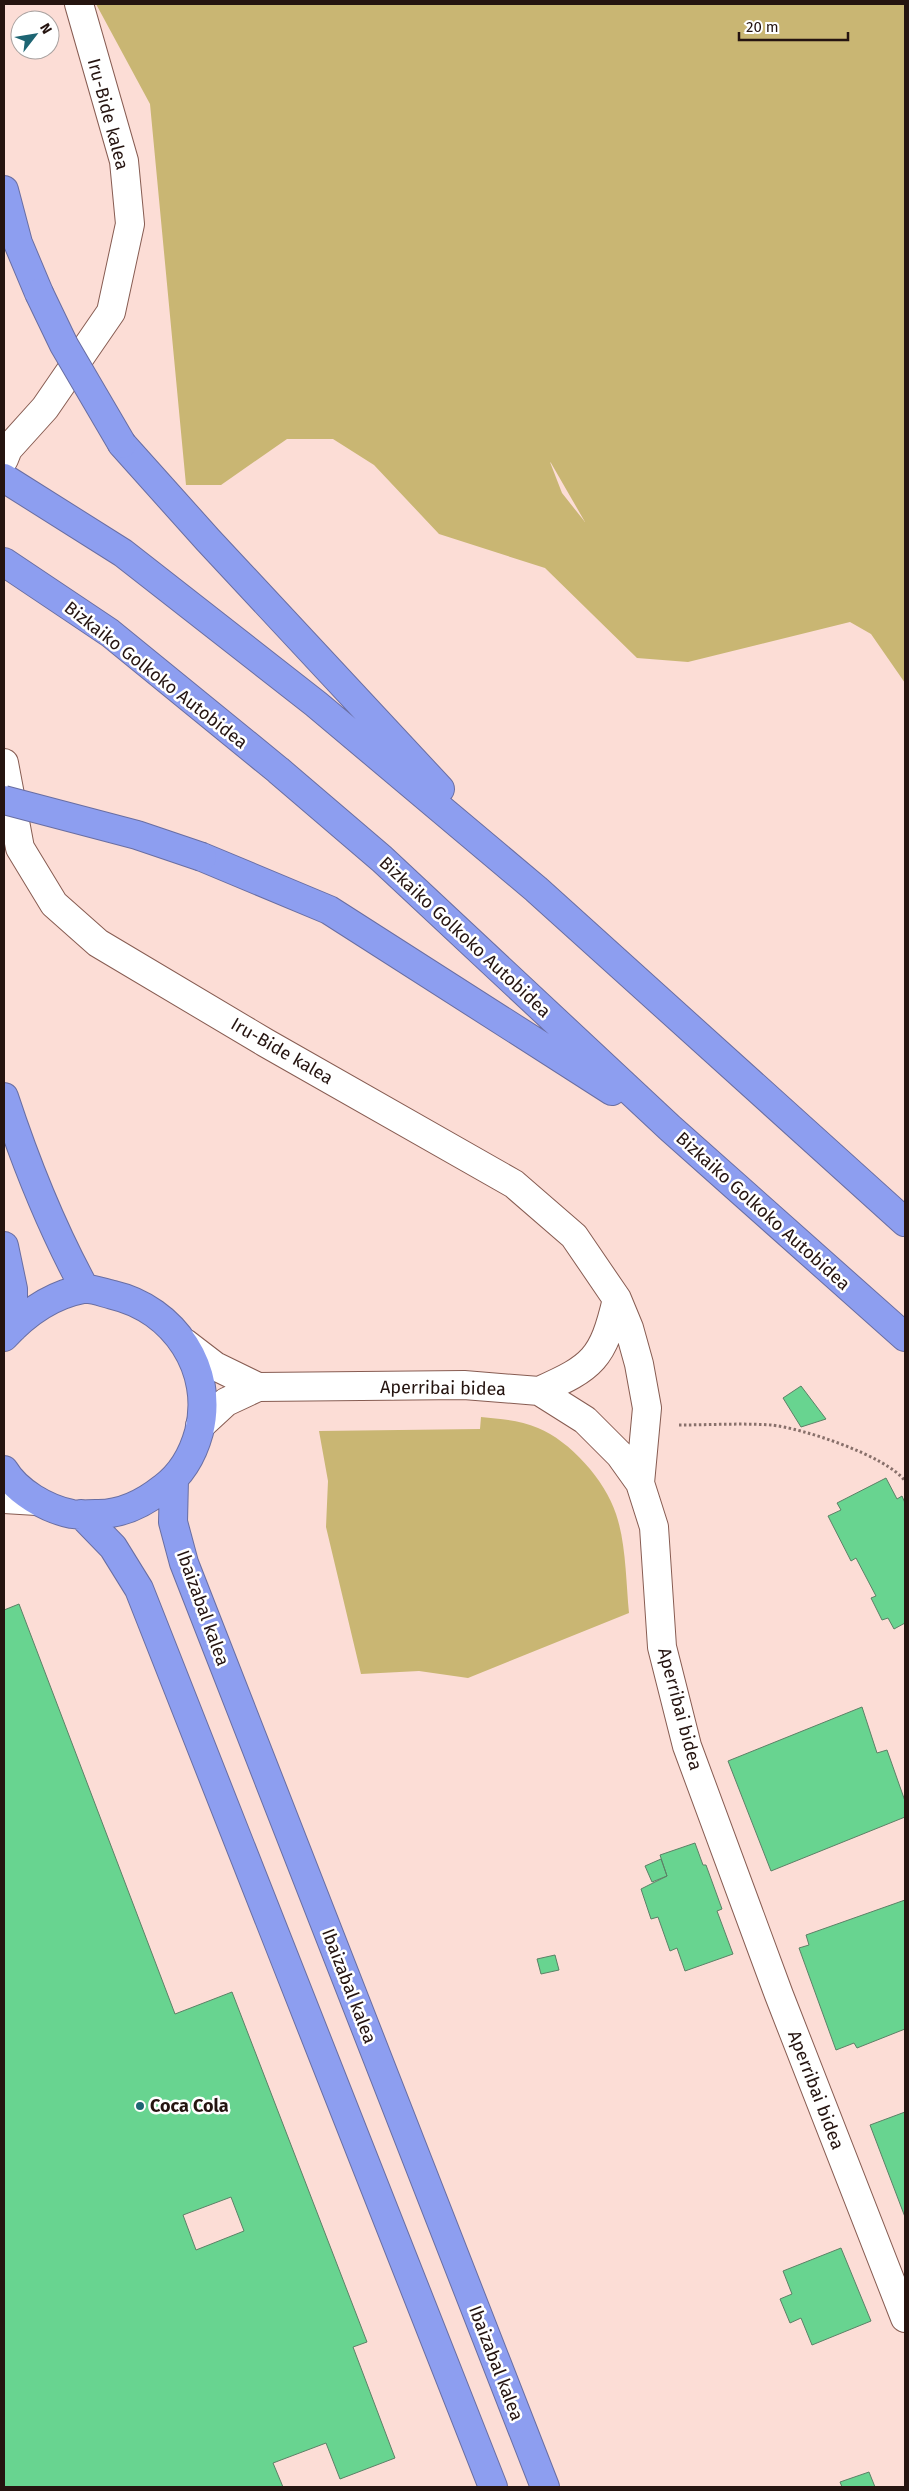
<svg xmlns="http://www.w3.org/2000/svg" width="909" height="2491" font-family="'Fira Sans',sans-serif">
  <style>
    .green { fill: #c9b673; fill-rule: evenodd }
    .building { fill: #68d490; stroke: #5b8166; fill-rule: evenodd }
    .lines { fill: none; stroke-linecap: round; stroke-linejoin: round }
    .street-casing { stroke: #875c52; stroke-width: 30 }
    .highway-casing { stroke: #696ea2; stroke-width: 30 }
    .path { stroke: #88706b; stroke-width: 3; stroke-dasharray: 2.5 2.5; stroke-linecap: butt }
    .street { stroke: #fff; stroke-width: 28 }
    .highway { stroke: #8d9ef0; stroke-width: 28 }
    .highway-bridge-casing { stroke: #696ea2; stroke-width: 30; stroke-linecap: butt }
    .highway-bridge { stroke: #8d9ef0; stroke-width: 28 }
    .poi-dot { fill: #1d6573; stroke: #fff; stroke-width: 2 }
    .labels { text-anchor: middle; stroke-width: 5; stroke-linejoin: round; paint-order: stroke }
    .street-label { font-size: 18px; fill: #251410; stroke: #fff }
    .poi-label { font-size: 18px; font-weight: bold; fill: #251410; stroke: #fff; text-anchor: start }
  </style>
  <rect width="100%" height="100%" fill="#fcddd6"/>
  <path class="green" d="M 96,4 L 905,4 L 905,683 L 871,634 L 850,622 L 688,662 L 637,658 L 545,568 L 439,534 L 374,465 L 333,439 L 287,439 L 221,485 L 186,485 L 150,104 ZM 550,462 L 551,463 L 585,522 L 562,493 Z
    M 481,1417 C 500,1419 520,1420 538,1428 C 570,1441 605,1480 616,1514 C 626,1543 626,1582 629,1613 L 468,1678 L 419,1671 L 361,1674 L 326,1527 L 328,1481 L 319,1431 L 480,1429 Z"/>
  <path class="building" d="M 801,1386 L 826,1419 L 801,1427 L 783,1398 Z
    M 886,1478 L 897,1499 L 902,1496 L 905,1503 L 905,1623 L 894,1629 L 888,1618 L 882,1620 L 871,1598 L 876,1596 L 856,1558 L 851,1561 L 828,1516 L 841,1510 L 837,1503 Z
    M 19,1604 L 175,2014 L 232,1992 L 367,2342 L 353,2347 L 395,2458 L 340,2479 L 326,2443 L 273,2463 L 283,2487 L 4,2487 L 4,1610 ZM 231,2197 L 244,2231 L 196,2250 L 183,2215 Z
    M 862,1707 L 877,1753 L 887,1750 L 905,1801 L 905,1817 L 771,1871 L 728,1761 Z
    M 695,1843 L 703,1865 L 706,1865 L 722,1909 L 717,1911 L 733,1954 L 685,1971 L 677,1948 L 670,1951 L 658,1917 L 651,1919 L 641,1889 L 667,1876 L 660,1855 Z
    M 661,1859 L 667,1876 L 652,1882 L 645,1866 Z
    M 905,1900 L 905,2029 L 857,2048 L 854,2043 L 836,2050 L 799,1948 L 809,1945 L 806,1935 Z
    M 555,1955 L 559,1970 L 541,1974 L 537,1959 Z
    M 905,2112 L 905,2217 L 870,2125 Z
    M 841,2248 L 871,2321 L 812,2345 L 801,2318 L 790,2323 L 780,2299 L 792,2294 L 783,2271 Z
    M 869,2472 L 875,2487 L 842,2487 L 840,2482 Z"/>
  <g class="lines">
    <defs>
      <path id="street" d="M 4,459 L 8,449 L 45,408 L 111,312 L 130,224 L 124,161 L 79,4
        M 4,763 L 20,848 L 54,904 L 98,943 L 266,1043 L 514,1184 L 574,1236 L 617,1299 L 629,1328 L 639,1364 L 647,1408 L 640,1483
        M 185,1343 L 215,1366 L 258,1387
        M 539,1391 C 593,1367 603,1359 617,1299
        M 200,1426 L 226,1402 L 258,1387 L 464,1385 L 539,1391 L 585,1420 L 620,1455 L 640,1483 L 654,1527 L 662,1647 L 687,1746 L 779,1995 L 905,2318
        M 4,1499 L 37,1501"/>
      <path id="highway" d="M 4,190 L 18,243 L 39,293
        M 122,444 L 208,540 L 440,789
        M 4,478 L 123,553 L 316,704 L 536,889 L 905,1222
        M 4,562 L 110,633 L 278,770 L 382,859 L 670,1128 L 905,1337
        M 202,857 L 329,910 L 612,1091
        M 4,1097 C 26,1164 51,1227 85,1289
        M 4,1246 L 13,1289 L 13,1328
        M 4,1337 C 25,1314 51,1295 83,1289 C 92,1288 104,1293 113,1295 C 174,1309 215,1370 199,1432 C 193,1454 182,1474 163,1488 C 143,1504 121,1515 95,1514 C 88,1514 79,1515 72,1514 C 47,1509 17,1492 4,1470
        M 174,1480 L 173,1522 L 184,1563 L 545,2487
        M 81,1514 L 113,1547 L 139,1589 L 493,2487"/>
    </defs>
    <use href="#street" class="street-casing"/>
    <use href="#highway" class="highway-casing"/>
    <path class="path" d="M 679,1425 C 709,1425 740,1423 771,1425 C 802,1428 887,1456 905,1481"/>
    <use href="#street" class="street"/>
    <use href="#highway" class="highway"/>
    <defs>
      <path id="highway-bridge" d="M 39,293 L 64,345 L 122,444
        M 4,800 L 137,835 L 202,857"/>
    </defs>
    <use href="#highway-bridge" class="highway-bridge-casing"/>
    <use href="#highway-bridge" class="highway-bridge"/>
  </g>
  <circle class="poi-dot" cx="140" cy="2106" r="5"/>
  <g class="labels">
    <g class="street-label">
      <text transform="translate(108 114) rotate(75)" y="6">Iru-Bide kalea</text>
      <text transform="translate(156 675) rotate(38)" y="6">Bizkaiko Golkoko Autobidea</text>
      <text transform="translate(465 937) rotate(43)" y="6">Bizkaiko Golkoko Autobidea</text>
      <text transform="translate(282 1051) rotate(30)" y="6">Iru-Bide kalea</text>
      <text transform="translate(763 1211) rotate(42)" y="6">Bizkaiko Golkoko Autobidea</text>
      <text transform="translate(443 1388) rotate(1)" y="6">Aperribai bidea</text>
      <text transform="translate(203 1608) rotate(70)" y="6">Ibaizabal kalea</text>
      <text transform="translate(680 1709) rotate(75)" y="6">Aperribai bidea</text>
      <text transform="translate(349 1986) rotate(69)" y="6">Ibaizabal kalea</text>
      <text transform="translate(816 2090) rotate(69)" y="6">Aperribai bidea</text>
      <text transform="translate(496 2363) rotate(69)" y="6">Ibaizabal kalea</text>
    </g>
    <g class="poi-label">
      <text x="150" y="2112">Coca Cola</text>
    </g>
  </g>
  <rect width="909" height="2491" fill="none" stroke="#251410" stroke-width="10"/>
  <g transform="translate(35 35) rotate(59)"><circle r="24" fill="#ffffff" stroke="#a8a19f"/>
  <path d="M0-4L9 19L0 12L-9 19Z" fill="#1d6573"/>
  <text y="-8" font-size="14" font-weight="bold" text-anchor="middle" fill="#251410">N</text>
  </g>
  <path d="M739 32v8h109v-8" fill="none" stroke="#251410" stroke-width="2.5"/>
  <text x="746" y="32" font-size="15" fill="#251410" stroke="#ffffff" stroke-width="4" paint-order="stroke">20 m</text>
</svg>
